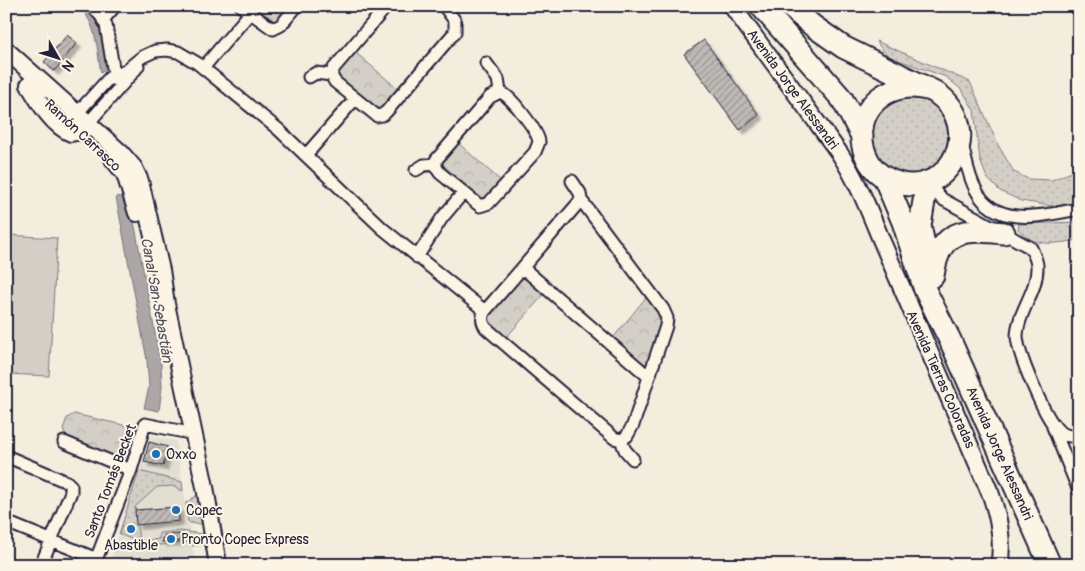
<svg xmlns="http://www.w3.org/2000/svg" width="1085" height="571" font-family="Pangolin,sans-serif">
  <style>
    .built { fill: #e3ded2 }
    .grass { fill: url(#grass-dots); stroke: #7b7880 }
    .park { fill: url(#park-crowns); stroke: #7b7880 }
    .garden { fill: #d4cfc6; stroke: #7b7880 }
    .water { fill: #aca7a6; stroke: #75727b }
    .building { fill: url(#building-hatch); stroke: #22223b; filter: url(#shadow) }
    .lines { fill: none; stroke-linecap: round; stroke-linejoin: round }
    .street-casing { stroke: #22223b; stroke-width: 15 }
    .secondary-casing { stroke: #22223b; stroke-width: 20 }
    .highway-casing { stroke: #22223b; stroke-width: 25 }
    .street { stroke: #fcf5e5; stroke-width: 11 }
    .secondary { stroke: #fcf5e5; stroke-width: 16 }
    .highway { stroke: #fcf5e5; stroke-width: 21 }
    .poi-dot { fill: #1f6fb2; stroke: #fcf5e5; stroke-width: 2 }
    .labels { text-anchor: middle; stroke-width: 4; stroke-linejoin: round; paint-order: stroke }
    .street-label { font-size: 14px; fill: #22223b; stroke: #fcf5e5 }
    .poi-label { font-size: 14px; fill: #22223b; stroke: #fcf5e5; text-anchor: start }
    .water-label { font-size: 15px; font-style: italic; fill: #525160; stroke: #fcf5e5 }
  </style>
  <defs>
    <pattern id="grass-dots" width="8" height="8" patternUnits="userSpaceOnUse" patternTransform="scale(1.25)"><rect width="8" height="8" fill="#d4cfc6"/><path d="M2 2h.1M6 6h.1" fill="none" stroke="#b6b1ab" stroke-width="1.8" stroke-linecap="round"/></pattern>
    <pattern id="park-crowns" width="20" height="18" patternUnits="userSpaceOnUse" patternTransform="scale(1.25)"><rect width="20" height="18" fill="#d4cfc6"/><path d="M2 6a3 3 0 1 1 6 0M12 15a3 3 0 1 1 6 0" fill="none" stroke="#b6b1ab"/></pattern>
    <pattern id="building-hatch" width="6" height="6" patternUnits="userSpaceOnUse" patternTransform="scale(1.25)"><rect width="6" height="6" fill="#bfbab6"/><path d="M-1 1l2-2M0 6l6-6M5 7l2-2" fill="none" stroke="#9b9795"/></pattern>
    <filter id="shadow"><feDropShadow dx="4.5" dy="4.5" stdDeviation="1" flood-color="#0004"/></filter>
  </defs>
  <rect width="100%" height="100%" fill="#f3edde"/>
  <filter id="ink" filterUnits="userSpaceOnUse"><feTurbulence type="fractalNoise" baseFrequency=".02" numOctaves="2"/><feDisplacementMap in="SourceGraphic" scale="10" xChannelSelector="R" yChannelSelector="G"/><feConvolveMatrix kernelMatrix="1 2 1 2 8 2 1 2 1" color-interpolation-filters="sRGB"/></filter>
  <g filter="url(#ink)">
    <path class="built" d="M 151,436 L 176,441 L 195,565 L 109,565 Z"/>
    <path class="grass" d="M 876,41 L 970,82 L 998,145 L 1014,172 L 1028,179 L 1052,180 L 1079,169 L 1079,204 L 1052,206 L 1021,201 L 1000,191 L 987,178 L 980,160 L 974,110 L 962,90 L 946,77 L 890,57 L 883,51 Z
      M870 135a39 39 0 1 1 78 0a39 39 0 1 1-78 0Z
      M 1079,222 L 1079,240 C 1057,243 1034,249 1018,229 L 1019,224 Z
      M 139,471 L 182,482 L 183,491 L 173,486 L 157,487 L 135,507 L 139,541 L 159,539 L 159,533 L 180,531 L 203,534 L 206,536 L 209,544 L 192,546 L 191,542 L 160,545 L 143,544 L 119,534 Z
      M 196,496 L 197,497 L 202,524 L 190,523 L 188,521 L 186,503 Z"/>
    <path class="park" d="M 250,6 L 271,6 L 282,16 L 273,26 Z
      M 355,52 L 398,89 L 378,111 L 336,74 Z
      M 457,142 L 502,182 L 488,198 L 480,198 L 443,165 L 442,159 Z
      M 522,277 L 528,278 L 545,293 L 505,339 L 484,320 Z
      M 648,295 L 664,316 L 646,368 L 613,338 Z
      M 74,414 L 137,428 L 126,463 L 66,437 L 63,429 L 67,418 Z"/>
    <path class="garden" d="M 6,235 L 57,238 L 49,376 L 6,374 Z"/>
    <path class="water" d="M 79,6 L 89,6 L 103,29 L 109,64 L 101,73 C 97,50 97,24 79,6 Z
      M 129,195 L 161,364 L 162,387 L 159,411 L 144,408 L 149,387 L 147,360 L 116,197 Z"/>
    <path class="building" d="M 67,35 L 77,43 L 54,71 L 44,62 Z
      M 704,40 L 759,115 L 740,130 L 684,54 Z
      M 149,442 L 168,447 L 163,466 L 144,462 Z
      M 178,507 L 179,521 L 136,525 L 135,510 Z
      M 180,534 L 180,541 L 162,542 L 162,538 L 165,538 L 164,535 Z"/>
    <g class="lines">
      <defs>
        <path id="street" d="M 92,6 L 101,16 L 106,25 L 115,80
          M 241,6 L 273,29 L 281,25 L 297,6
          M 387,6 L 334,68 L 331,75 L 335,82 L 377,116 L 382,115 L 386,112 L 455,32 L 455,21 L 444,6
          M 103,20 L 115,6
          M 486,63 L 498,79 L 500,92
          M 203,68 L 250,13
          M 309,77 L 316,73 L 331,75
          M 500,92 C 510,95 538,131 539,142 L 535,152 L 489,203 L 480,206 L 440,173 L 436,167 L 436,160 L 490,97 Z
          M 70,121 L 111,76 L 126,70 L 142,57 L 155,51 L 167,50 L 178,52 L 197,63 L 278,129 L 382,228 L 485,311
          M 83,129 L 135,70 L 138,66
          M 962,145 C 966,159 968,176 976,190 C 996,229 1045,215 1079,209
          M 306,155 L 355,99
          M 416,170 L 424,165 L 436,164
          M 572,181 L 580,193 L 581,200 L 663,309 L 667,318 L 666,326 L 633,425 L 627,436 L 621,440
          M 927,182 L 942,199 L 1031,248 C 1033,253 1037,260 1037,266 C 1038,291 1018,311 1017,335 C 1017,353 1045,418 1058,430 C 1063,435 1071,437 1079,436
          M 581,200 L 485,311 C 481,317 482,322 486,328 L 614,438 L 621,440 L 625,450 L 633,459
          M 417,257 L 442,218 L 463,193
          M 523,268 L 649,377
          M 1053,427 L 1079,491
          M 64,442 L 131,470
          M 6,456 L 67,482 L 71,486 L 71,492 L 41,565
          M 6,522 L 97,559
          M 94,565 L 131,470 L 145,424 L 194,434"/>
        <path id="secondary" d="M 732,6 L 840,154 C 857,180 868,208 880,237 L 991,495 C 999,518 1004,541 999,565
          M 6,50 L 121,153 L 134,168 L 140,181 L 161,270 L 166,304 L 205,487 L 218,565
          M 29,85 C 39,102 52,125 71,133 L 81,131
          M 113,159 L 125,174 L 137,213"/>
        <path id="highway" d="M 761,6 L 842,99 L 862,136
          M 789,6 L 813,26 L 843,47 L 935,92 C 990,129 944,209 886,178 C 872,171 864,156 862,141 C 858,103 892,80 927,89
          M 884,177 L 903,222 L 925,290 L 950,340 L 1050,565
          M 926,253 L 920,226 L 927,182
          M 933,276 C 939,229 964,228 1004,233"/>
      </defs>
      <use href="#street" class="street-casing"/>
      <use href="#secondary" class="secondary-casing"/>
      <use href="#highway" class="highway-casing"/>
      <use href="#street" class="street"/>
      <use href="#secondary" class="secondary"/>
      <use href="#highway" class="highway"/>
    </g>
  </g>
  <g class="poi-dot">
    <circle cx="156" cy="454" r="5"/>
    <circle cx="176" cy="510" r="5"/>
    <circle cx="131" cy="529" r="5"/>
    <circle cx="171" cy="539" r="5"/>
  </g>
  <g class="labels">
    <g class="street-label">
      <text transform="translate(793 89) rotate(54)" y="5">Avenida Jorge Alessandri</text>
      <text transform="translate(83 135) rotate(43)" y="5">Ramón Carrasco</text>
      <text transform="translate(941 379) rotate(66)" y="5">Avenida Tierras Coloradas</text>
      <text transform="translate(1000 453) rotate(66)" y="5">Avenida Jorge Alessandri</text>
      <text transform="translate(110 481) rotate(-69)" y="5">Santo Tomás Becket</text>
    </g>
    <g class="poi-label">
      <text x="166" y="459">Oxxo</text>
      <text x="186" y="515">Copec</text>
      <text x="181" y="544">Pronto Copec Express</text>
      <text x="131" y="550" text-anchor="middle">Abastible</text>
    </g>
    <g class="water-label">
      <text transform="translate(157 300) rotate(80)" y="5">Canal San Sebastián</text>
    </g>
  </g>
  <rect width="1085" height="571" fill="none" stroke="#fcf5e5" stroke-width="25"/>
  <rect x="12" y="12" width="1060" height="546" fill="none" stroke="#22223b" stroke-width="2" filter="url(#ink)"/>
  <g transform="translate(58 58) rotate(129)" stroke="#fcf5e5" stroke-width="4" paint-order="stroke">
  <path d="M0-4L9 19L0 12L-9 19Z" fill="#22223b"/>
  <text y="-8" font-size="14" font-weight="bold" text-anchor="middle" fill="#22223b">N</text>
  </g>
</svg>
